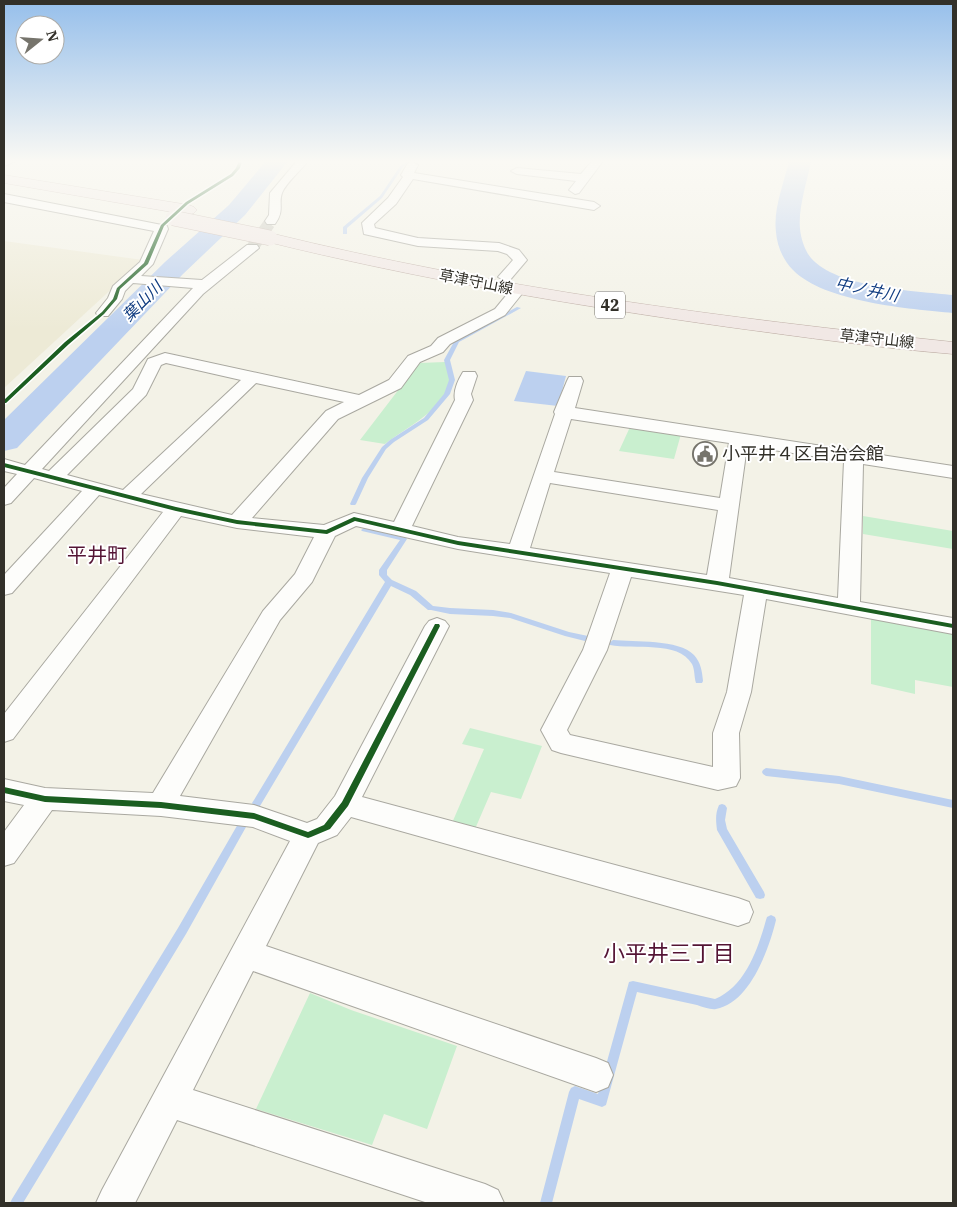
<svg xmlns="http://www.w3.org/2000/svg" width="957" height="1207" font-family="'IBM Plex Serif','Noto Sans JP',serif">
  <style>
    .built { fill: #edead6 }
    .green { fill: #c9efcf }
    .water { fill: #bcd0ef }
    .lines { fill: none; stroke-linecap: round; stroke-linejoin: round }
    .stream { fill: #bcd0ef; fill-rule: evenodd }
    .river { fill: #bcd0ef; fill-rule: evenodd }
    .street-tunnel { stroke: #cccbc1; stroke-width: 12; stroke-dasharray: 12 6; stroke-linecap: butt }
    .street-casing { stroke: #a9a8a0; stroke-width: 2 }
    .primary-casing { stroke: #bdaca4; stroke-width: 1 }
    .street { fill: #fdfdfb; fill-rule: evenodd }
    .primary { fill: #f1e8e5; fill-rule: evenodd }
    .primary-bridge-casing { stroke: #bdaca4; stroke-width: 16; stroke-linecap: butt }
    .primary-bridge { stroke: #f1e8e5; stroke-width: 15 }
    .cycleway-casing { stroke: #fff; stroke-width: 3 }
    .cycleway { fill: #1b5e20; fill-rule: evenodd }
    .labels { text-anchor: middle; stroke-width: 4; stroke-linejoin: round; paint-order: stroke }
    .far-street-label { font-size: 15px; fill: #323029; stroke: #fff }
    .far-water-label { font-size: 16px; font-style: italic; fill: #103c81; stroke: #fff }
    .shield { fill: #fff; stroke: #706e69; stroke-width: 1 }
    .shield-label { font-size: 16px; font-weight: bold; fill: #323029 }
    .poi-label { font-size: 18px; fill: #323029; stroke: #fff; text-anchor: start }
    .quarter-label { font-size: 20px; fill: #541434; stroke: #fff }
    .near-neighbourhood-label { font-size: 22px; fill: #541434; stroke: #fff }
  </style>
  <rect width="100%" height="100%" fill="#f3f2e7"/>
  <path class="built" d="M 4,241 L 143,260 L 4,388 Z"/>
  <path class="green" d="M 445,362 C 446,367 450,375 450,380 C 448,408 402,430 385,444 L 360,440 L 419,363 Z
    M 630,427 L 681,434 L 674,459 L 619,451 Z
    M 863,516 L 953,531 L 953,549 L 863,534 Z
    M 871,619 L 953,634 L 953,687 L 915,680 L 915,694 L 871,684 Z
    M 470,728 L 542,746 L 521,799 L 491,792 L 475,829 L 452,823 L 484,749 L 462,744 Z
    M 310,993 L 351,1010 L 457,1046 L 427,1129 L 384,1114 L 372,1145 L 256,1109 Z"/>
  <path class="water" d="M 526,371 L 566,376 L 558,406 L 514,401 Z"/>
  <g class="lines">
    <path class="stream" d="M 409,161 L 413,161 L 403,167 L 382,198 L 347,228 L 347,234 L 343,234 L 343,227 L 380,196 L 401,165 Z
      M 517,307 L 521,308 L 459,342 L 450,360 L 455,380 L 450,394 L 428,420 L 394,442 L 386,449 L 368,478 L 356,504 L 355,505 L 351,505 L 350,504 L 362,478 L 382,447 L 390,440 L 424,418 L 444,394 L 449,380 L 444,360 L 455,340 Z
      M 364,528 L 406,538 L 407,539 L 387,570 L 387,575 L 392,580 L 416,591 L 433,606 L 450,608 L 493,610 L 511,613 L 569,632 L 588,636 L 589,638 L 585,641 L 565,636 L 510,618 L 493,616 L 450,614 L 431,610 L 428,610 L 410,595 L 391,586 L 260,806 L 257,807 L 254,806 L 252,803 L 254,800 L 385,582 L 379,575 L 379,570 L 400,540 L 362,531 L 361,530 Z
      M 613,640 C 634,642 679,639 694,655 C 701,663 702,671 703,681 L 702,683 L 696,683 C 694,677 695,670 692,664 C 678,640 634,650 610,645 L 609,643 Z
      M 766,768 L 839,776 L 953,800 L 953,808 L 839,784 L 766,776 L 763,774 L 762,772 L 763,770 Z
      M 722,804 L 725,805 L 727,808 L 725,820 L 727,829 L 764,892 L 765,895 L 764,898 L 760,899 L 756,898 L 717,830 C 716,821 715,814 719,805 Z
      M 241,823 L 244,824 L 246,827 L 186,934 L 23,1203 L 10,1203 L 12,1199 L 178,928 L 238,824 Z
      M 771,915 L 775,917 L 776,920 C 769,949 750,1003 716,1009 C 711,1010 703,1007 697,1005 C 677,1001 657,996 637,992 L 606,1105 L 602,1107 L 579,1099 L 552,1203 L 540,1203 L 569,1092 L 571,1088 L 575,1086 L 598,1094 L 629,982 L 633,981 L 715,999 C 745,987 758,949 766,920 L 767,917 Z"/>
    <path class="river" d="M 266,161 L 288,161 L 245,215 L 183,274 L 17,448 L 4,451 L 4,420 L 165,262 L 229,205 Z
      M 789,161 L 811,161 C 807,183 798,207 800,229 C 801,239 805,251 811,258 C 837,288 915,291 953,295 L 953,313 C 910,309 824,302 793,270 C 783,260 777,246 776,232 C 773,209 784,183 789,161 Z"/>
    <path class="street-tunnel" d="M 252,248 L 271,221"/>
    <defs>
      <path id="street" d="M 4,161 L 16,161 L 4,166 Z
        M 297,161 L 308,161 C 301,170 286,183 282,193 C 278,204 285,210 275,224 L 267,224 L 265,221 L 269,215 L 270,193 Z
        M 592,161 L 603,161 L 579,193 L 575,194 L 569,190 L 576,181 L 517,174 L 511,171 L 517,168 L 581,174 Z
        M 412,162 L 418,165 L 414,173 L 594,202 L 600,206 L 594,210 L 413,179 L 396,204 L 374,224 L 375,228 L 418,238 L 499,243 L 519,250 L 527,260 L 510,280 L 505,281 L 498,277 L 513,260 L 507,254 L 498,251 L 418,246 L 364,234 L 362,223 L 388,198 L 403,177 L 401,175 L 408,163 Z
        M 4,194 L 167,226 L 168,229 L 153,264 L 141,276 L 202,280 L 247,245 L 257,245 L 259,248 L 203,294 L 42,469 L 49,471 L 133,389 L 148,359 L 165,353 L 359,395 L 389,380 L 408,356 L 431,346 L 438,338 L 495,309 L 513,287 L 523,287 L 525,290 L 505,315 L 450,344 L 443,352 L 420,362 L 401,388 L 338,419 L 252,518 L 324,525 L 354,513 L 394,522 L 455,400 C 453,391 458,380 463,372 L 475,372 L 477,376 L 471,394 L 473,400 L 412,526 L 458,537 L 510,544 L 555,414 L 554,412 L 567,381 L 569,377 L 581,377 L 583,381 L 575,408 L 953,466 L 953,478 L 863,464 L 860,602 L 953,618 L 953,634 L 766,599 L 751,692 L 739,733 L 740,778 L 736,786 L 718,790 L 561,753 L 552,750 L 541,730 L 583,650 L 610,573 L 458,549 L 356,526 L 335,536 L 312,582 L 280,620 L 180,796 L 254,805 L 307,823 L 317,819 L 335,796 L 425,626 L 429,621 L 437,618 L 445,621 L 449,626 L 362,797 L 738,898 L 749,902 L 753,912 L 749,922 L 738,926 L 351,817 L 337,835 L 318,843 L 266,946 L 596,1058 L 608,1063 L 613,1075 L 608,1087 L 596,1092 L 253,971 L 193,1090 L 485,1184 L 498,1190 L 504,1203 L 428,1203 L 177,1120 L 135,1203 L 96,1203 L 102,1190 L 290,841 L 253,827 L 161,816 L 52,810 L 14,863 L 4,866 L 4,832 L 24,805 L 4,801 L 4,779 L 45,788 L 153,793 L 263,611 L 295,574 L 314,537 L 237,528 L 181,516 L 13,739 L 4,742 L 4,714 L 163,512 L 99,495 L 12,593 L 4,595 L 4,575 L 82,491 L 34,478 L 11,503 L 4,505 L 4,488 L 17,474 L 4,471 L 4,459 L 25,465 L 193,288 L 133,283 L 125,291 L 122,299 L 108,316 L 98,316 L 96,313 L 108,298 L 113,286 L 140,262 L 154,231 L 4,202 ZM 166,363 L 241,380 L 123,490 L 67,475 L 146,395 L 161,365 ZM 256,383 L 344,402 L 326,411 L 232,515 L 141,494 ZM 571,419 L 729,443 L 720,498 L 554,472 ZM 747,446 L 844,461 L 838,598 L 729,578 ZM 550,483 L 718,510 L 707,575 L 530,548 ZM 631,577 L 744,595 L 727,692 L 713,733 L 713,767 L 570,735 L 567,730 L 607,650 Z"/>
      <path id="primary" d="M 4,175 L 189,205 L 194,207 L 197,210 L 194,213 L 189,215 L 4,183 Z
        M 270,233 C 494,288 724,318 953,342 L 953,354 C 878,348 803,337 728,327 C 572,305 417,279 264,241 L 262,238 L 264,235 Z"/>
    </defs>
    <use href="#street" class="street-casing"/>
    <use href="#primary" class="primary-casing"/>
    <use href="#street" class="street"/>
    <use href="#primary" class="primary"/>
    <defs>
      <path id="primary-bridge" d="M 173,218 L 270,238"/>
    </defs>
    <use href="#primary-bridge" class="primary-bridge-casing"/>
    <use href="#primary-bridge" class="primary-bridge"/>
    <defs>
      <path id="cycleway" d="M 239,161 L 242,161 L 240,168 L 233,176 L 188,204 L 164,226 L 148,264 L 120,289 L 117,299 L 104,314 L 69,344 L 6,403 L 4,403 L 4,400 L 65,342 L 102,312 L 113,299 L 117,288 L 144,263 L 161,225 L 186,202 L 231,174 L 236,168 Z
        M 4,463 L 176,507 L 237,520 L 326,530 L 354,517 L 458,541 L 717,581 L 953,624 L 953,628 L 717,585 L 458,545 L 355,521 L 327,534 L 237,524 L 176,511 L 4,467 Z
        M 435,624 L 439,624 L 440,626 L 348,806 L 330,829 L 311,837 L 308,838 L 254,819 L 161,808 L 45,802 L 4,793 L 4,787 L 45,796 L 161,802 L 254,813 L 308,832 L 324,825 L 342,802 Z"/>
    </defs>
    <use href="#cycleway" class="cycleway-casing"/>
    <use href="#cycleway" class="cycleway"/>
  </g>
  <linearGradient id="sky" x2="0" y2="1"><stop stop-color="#96bfeb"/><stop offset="0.49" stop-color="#faf9f4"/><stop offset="1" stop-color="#faf9f4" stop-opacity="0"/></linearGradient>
  <rect width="957" height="330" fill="url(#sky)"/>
  <defs>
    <symbol id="civic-ring" viewBox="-11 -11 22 22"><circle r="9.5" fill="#fff" stroke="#76746c" stroke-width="1.5"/><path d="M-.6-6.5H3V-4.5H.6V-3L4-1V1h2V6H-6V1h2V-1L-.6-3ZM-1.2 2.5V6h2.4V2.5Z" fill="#76746c"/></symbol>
  </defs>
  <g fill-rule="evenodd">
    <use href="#civic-ring" x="691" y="440" width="28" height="28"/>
  </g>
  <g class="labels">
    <g class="far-street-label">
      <text transform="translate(476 282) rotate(11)" y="5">草津守山線</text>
      <text transform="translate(877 339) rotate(6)" y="5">草津守山線</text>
    </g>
    <g class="far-water-label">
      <text transform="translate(867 289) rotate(12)" y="6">中ノ井川</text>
      <text transform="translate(142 301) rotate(-45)" y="6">葉山川</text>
    </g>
    <rect class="shield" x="595" y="291.5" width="30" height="27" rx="4"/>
    <g class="shield-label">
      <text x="610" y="311">42</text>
    </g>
    <g class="poi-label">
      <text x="722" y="460">小平井４区自治会館</text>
    </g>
    <g class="quarter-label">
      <text x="97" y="562">平井町</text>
    </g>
    <g class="near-neighbourhood-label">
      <text x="669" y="961">小平井三丁目</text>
    </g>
  </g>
  <rect width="957" height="1207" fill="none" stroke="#323029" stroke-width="10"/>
  <g transform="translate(40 40) rotate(73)"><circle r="24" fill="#ffffff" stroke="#adaca9"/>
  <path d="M0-4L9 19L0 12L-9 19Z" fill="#76746c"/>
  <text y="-8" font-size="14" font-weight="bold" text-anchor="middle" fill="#323029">N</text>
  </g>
</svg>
